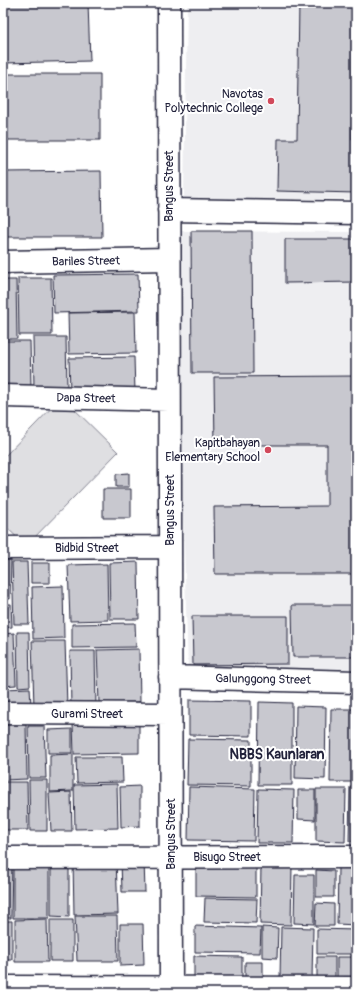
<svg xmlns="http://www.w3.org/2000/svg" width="359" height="996" font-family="Pangolin,sans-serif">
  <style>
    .built { fill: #eeeef1 }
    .green { fill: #dfdfe2; stroke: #80808e }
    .building { fill: #c8c8cf; stroke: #22223b }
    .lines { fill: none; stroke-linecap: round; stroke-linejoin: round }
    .minor-casing { stroke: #22223b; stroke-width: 25 }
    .minor { stroke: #fff; stroke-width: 22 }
    .poi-dot { fill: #d1495b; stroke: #fff; stroke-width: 1.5 }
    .labels { text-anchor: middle; stroke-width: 4; stroke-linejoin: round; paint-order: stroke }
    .poi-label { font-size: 12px; fill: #22223b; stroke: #fff; text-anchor: end }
    .street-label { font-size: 12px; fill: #22223b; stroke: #fff }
    .quarter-label { font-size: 14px; font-weight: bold; fill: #22223b; stroke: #fff }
  </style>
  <rect width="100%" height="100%" fill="#fff"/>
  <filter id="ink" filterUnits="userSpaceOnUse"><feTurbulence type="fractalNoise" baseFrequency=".025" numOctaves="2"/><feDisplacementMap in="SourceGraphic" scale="8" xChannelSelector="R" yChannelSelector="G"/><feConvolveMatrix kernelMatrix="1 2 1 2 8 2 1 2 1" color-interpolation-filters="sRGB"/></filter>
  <g filter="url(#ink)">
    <path class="built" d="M 187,3 L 356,3 L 356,199 L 184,199 Z
      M 174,231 L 356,232 L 356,669 L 188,669 Z"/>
    <path class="green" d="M 62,397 L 118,452 L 26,546 L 3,524 L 3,458 Z"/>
    <path class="building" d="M 3,3 L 88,3 L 90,61 L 3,63 Z
      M 299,3 L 354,3 L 352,139 L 356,139 L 356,193 L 277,191 L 278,139 L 297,139 Z
      M 3,74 L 100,74 L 100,140 L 3,140 Z
      M 101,171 L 102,237 L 3,237 L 3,172 Z
      M 191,231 L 252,231 L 253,373 L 192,373 Z
      M 285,239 L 356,239 L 356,282 L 285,283 Z
      M 138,274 L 139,311 L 54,313 L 53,275 Z
      M 18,278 L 51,278 L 52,335 L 19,335 Z
      M 3,280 L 16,280 L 17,339 L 3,339 Z
      M 135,312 L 136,353 L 69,354 L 68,313 Z
      M 33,337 L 66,337 L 67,387 L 34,388 Z
      M 3,341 L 30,341 L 31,387 L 3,387 Z
      M 134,357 L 135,392 L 70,393 L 69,358 Z
      M 356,376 L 356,574 L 215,574 L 214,507 L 327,506 L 327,445 L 215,445 L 214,377 Z
      M 129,473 L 129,487 L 116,487 L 116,474 Z
      M 103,489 L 131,489 L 131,518 L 103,518 Z
      M 3,560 L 11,560 L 10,599 L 3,598 Z
      M 12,562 L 27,562 L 29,624 L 14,624 Z
      M 138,562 L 139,619 L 110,619 L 109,563 Z
      M 31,563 L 50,563 L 50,583 L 31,583 Z
      M 107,564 L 108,620 L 70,621 L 68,565 Z
      M 63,586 L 64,638 L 33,639 L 32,587 Z
      M 3,604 L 11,604 L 12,627 L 3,628 Z
      M 292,605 L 356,605 L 356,657 L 293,657 Z
      M 192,616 L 288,616 L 288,664 L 193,665 Z
      M 135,623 L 136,647 L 72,648 L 72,624 Z
      M 17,632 L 29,632 L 30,686 L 18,687 Z
      M 14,633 L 16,685 L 3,686 L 3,634 Z
      M 32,641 L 65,641 L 67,707 L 34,707 Z
      M 139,649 L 140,702 L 99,703 L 97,650 Z
      M 70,651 L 95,651 L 96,708 L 71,709 Z
      M 30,688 L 31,705 L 3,705 L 3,689 Z
      M 189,700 L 251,701 L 251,736 L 189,735 Z
      M 259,702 L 292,703 L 292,785 L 258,785 Z
      M 296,706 L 326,707 L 325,779 L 295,778 Z
      M 331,709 L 356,709 L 356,782 L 330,782 Z
      M 139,723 L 139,753 L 74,754 L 73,724 Z
      M 3,725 L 26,725 L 27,779 L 3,780 Z
      M 28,726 L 44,726 L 46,778 L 29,778 Z
      M 72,729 L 72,753 L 48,753 L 48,730 Z
      M 188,739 L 251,740 L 251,786 L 187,785 Z
      M 73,754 L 73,791 L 50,792 L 50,755 Z
      M 76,757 L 122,757 L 123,782 L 77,783 Z
      M 29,780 L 47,780 L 47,831 L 30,831 Z
      M 3,782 L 27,782 L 28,830 L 3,830 Z
      M 117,784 L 118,828 L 75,829 L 74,785 Z
      M 140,786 L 140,826 L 121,827 L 120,787 Z
      M 189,787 L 255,789 L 254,841 L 188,840 Z
      M 350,787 L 356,787 L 356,841 L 349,841 Z
      M 258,789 L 294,790 L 293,843 L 257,843 Z
      M 316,789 L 346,789 L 345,842 L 316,841 Z
      M 298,790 L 315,790 L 315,820 L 298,819 Z
      M 71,792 L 72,831 L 51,831 L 49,793 Z
      M 51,859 L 69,860 L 69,917 L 51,916 Z
      M 3,860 L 12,860 L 11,918 L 3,918 Z
      M 13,860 L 49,860 L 49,918 L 13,918 Z
      M 116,860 L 118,914 L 74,915 L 73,861 Z
      M 144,860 L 145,892 L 122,892 L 121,861 Z
      M 261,865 L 292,865 L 291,925 L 260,924 Z
      M 196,867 L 256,868 L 256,897 L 196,896 Z
      M 338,868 L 356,868 L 356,925 L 337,924 Z
      M 316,870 L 334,871 L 334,897 L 316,897 Z
      M 295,875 L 314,875 L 314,924 L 294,923 Z
      M 205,898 L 257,899 L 256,923 L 204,922 Z
      M 316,903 L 334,904 L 334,926 L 315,926 Z
      M 75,916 L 117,916 L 118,961 L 77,961 Z
      M 47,919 L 48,962 L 15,962 L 15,920 Z
      M 50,920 L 73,920 L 73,961 L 50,961 Z
      M 4,921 L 12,921 L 12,960 L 4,960 Z
      M 120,924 L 143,924 L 144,965 L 120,966 Z
      M 195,926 L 261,928 L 260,953 L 195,952 Z
      M 262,927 L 278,928 L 277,958 L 262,957 Z
      M 281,927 L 313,928 L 312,980 L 280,979 Z
      M 317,929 L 356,930 L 356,954 L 317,954 Z
      M 194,956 L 242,957 L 242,986 L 194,985 Z
      M 317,957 L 335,957 L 335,980 L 317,980 Z
      M 337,957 L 356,957 L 356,981 L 337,980 Z
      M 245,962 L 263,962 L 263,986 L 245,986 Z"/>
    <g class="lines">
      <defs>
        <path id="minor" d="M 169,3 L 171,993
          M 169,210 L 356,213
          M 3,262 L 169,259
          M 3,396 L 169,400
          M 3,548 L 170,547
          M 170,677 L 356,682
          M 3,713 L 170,714
          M 3,858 L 356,857
          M 3,987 L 356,988"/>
      </defs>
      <use href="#minor" class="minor-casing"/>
      <use href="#minor" class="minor"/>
    </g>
  </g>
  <g class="poi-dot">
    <circle cx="271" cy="101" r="4"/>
    <circle cx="268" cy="450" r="4"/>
  </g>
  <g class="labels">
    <g class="poi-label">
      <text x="263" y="98">Navotas<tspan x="263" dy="14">Polytechnic College</tspan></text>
      <text x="260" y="447">Kapitbahayan<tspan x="260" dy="14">Elementary School</tspan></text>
    </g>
    <g class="street-label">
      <text transform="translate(169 186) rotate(-90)" y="4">Bangus Street</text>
      <text transform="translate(86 261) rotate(-1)" y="4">Bariles Street</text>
      <text transform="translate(86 398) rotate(1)" y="4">Dapa Street</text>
      <text transform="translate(170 510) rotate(-90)" y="4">Bangus Street</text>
      <text x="87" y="552">Bidbid Street</text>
      <text transform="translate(263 679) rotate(1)" y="4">Galunggong Street</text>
      <text x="87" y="718">Gurami Street</text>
      <text transform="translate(171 834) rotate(-90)" y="4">Bangus Street</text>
      <text x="227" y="861">Bisugo Street</text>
    </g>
    <g class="quarter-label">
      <text x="277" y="759">NBBS Kaunlaran</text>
    </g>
  </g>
  <rect width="359" height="996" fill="none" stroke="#fff" stroke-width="16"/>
  <rect x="8" y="8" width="343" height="980" fill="none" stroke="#22223b" stroke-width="1.5" filter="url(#ink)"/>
</svg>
